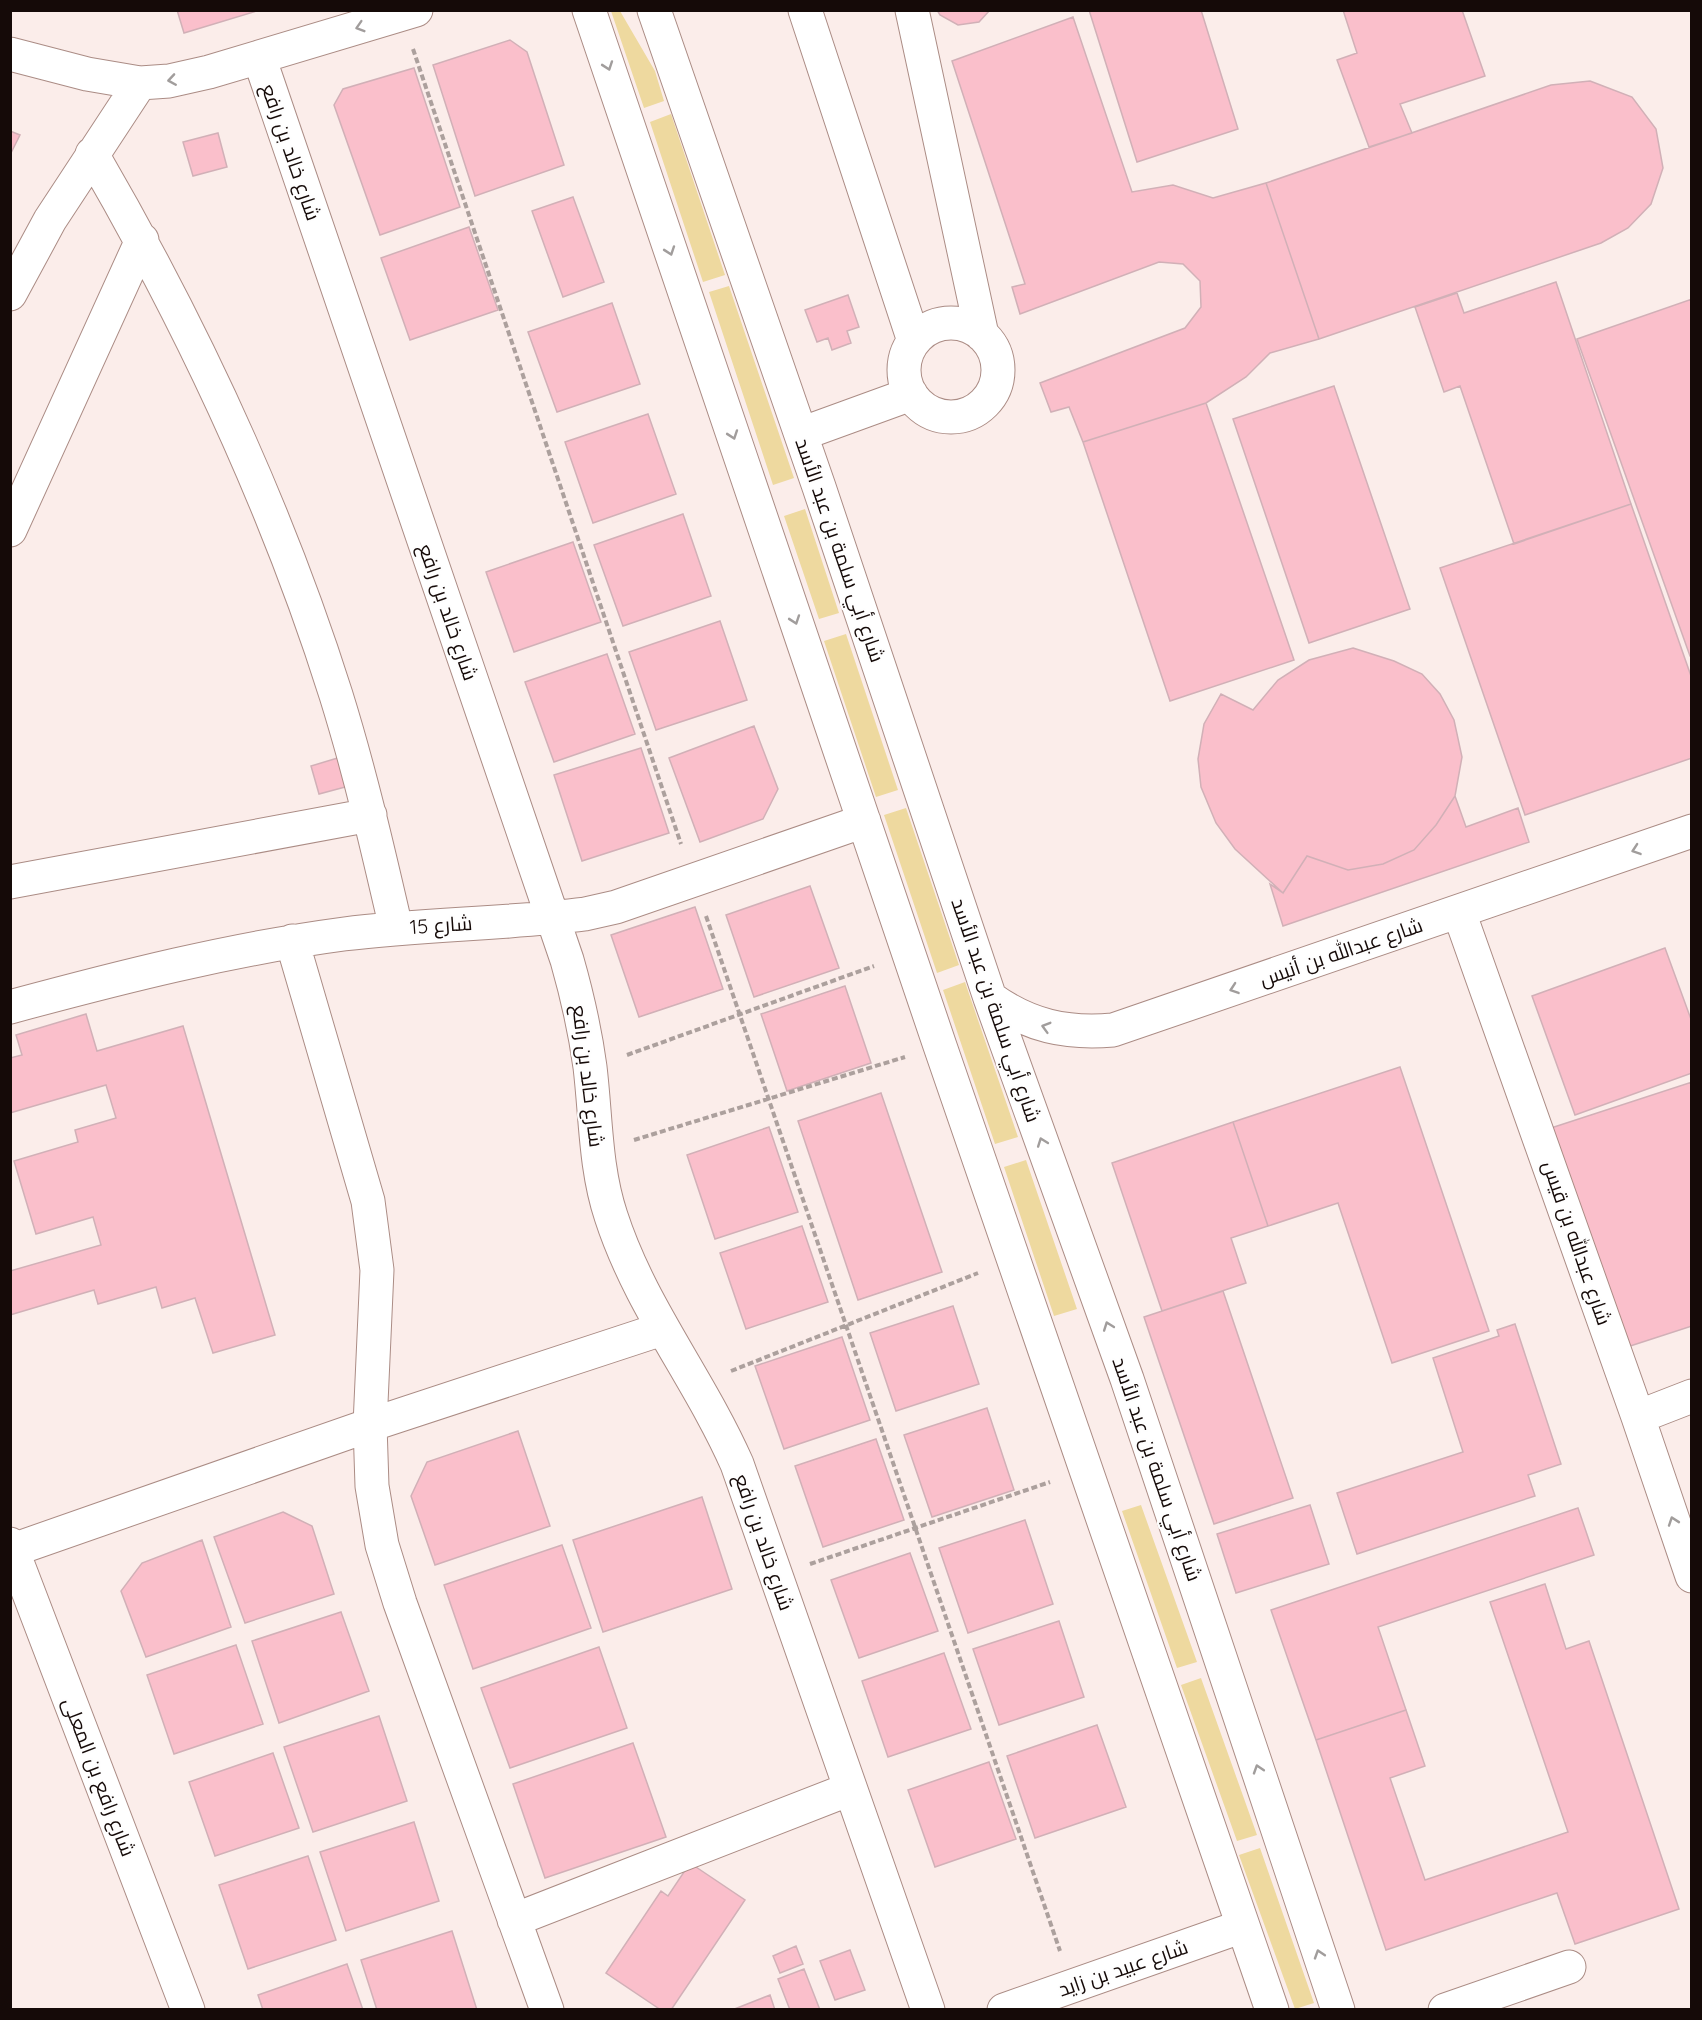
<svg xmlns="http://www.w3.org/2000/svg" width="1702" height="2020" font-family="Quicksand,Cairo,sans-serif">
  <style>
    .green { fill: #eed99f }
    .building { fill: #fabfcb; stroke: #d1b0b7; stroke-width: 1.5 }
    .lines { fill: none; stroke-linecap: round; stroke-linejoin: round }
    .minor-casing { stroke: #ab8c85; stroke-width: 35 }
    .path { stroke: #aca09d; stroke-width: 4; stroke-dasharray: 6 3; stroke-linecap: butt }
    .minor { stroke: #fff; stroke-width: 33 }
    .oneway { stroke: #a19d9c }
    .labels { text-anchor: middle; stroke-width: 4.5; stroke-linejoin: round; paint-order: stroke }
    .street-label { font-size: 20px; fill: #150a08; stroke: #fefefe }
  </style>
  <rect width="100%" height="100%" fill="#fbedea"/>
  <path class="green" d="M 611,11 L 620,11 L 655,71 L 664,101 L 644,108 Z
    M 671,114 L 725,275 L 703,282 L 650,122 Z
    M 729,286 L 794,478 L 773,485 L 709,292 Z
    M 805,509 L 839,613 L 819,619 L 784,516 Z
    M 846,634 L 898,790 L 876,797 L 824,641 Z
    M 906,808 L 959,965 L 937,973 L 884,815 Z
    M 965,982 L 1018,1137 L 995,1144 L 943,990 Z
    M 1026,1160 L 1077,1309 L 1054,1316 L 1004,1167 Z
    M 1141,1505 L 1197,1662 L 1177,1668 L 1122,1511 Z
    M 1201,1678 L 1257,1835 L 1237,1841 L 1181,1685 Z
    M 1260,1848 L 1314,2003 L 1295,2009 L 1239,1855 Z"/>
  <path class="building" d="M 177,10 L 260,10 L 184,33 Z
    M 937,10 L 990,10 L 979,22 L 958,25 L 940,15 Z
    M 1089,10 L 1201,10 L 1238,129 L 1137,162 Z
    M 1343,10 L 1462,10 L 1485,76 L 1400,104 L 1412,133 L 1369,147 L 1337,60 L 1357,53 Z
    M 1073,17 L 1132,192 L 1173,185 L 1213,198 L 1266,183 L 1319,339 L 1270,353 L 1246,377 L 1206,403 L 1083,442 L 1069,407 L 1051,412 L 1040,383 L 1185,328 L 1201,307 L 1200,281 L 1183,264 L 1159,262 L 1020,314 L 1012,287 L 1025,284 L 952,61 Z
    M 510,40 L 527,52 L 564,165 L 475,196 L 433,65 Z
    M 414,68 L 460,207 L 380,235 L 334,105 L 343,89 Z
    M 1590,81 L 1632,97 L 1656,129 L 1663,168 L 1651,204 L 1628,228 L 1601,243 L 1319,339 L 1266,183 L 1551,85 Z
    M 10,131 L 20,135 L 10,155 Z
    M 218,133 L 227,167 L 193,176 L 183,142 Z
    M 573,197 L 604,282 L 563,297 L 532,211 Z
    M 469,227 L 498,310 L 410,340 L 381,258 Z
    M 1556,282 L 1631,504 L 1514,544 L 1460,386 L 1444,392 L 1415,307 L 1457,293 L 1464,313 Z
    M 848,295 L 859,327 L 847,331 L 851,343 L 832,350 L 828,338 L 817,342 L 805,310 Z
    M 1692,299 L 1692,656 L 1690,656 L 1577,339 Z
    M 612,303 L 640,384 L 557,412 L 528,332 Z
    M 1334,386 L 1410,609 L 1309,643 L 1233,419 Z
    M 1206,403 L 1294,660 L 1170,701 L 1083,442 Z
    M 648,414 L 676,494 L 593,523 L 565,442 Z
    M 1631,504 L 1692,679 L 1692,758 L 1525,815 L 1440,568 Z
    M 683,514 L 711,596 L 623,626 L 594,545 Z
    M 573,542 L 601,622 L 514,652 L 486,572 Z
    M 720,621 L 747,700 L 656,730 L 629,652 Z
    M 1353,648 L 1394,661 L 1422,674 L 1440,694 L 1454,720 L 1462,757 L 1455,796 L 1436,825 L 1414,850 L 1383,864 L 1348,870 L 1307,856 L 1283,893 L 1235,849 L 1216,823 L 1201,787 L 1198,759 L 1204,724 L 1221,694 L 1253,710 L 1278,680 L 1309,660 Z
    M 607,654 L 635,734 L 554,762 L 525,682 Z
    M 754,726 L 778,789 L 763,819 L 700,842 L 669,758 Z
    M 641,748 L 669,833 L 582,861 L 554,775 Z
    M 341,757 L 349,786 L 319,794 L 311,766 Z
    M 1455,796 L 1466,827 L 1518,808 L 1529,842 L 1283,926 L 1270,884 L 1283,893 L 1307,856 L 1348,870 L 1383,864 L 1414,850 L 1436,825 Z
    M 810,886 L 839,968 L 754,997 L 726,915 Z
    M 695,907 L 723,989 L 639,1017 L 611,935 Z
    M 1665,948 L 1692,1022 L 1692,1073 L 1575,1115 L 1532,996 Z
    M 845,986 L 871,1063 L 787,1091 L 761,1014 Z
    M 86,1014 L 97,1051 L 183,1026 L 275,1335 L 213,1353 L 195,1298 L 162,1308 L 156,1287 L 98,1304 L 94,1290 L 10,1315 L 10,1271 L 101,1245 L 93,1217 L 36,1234 L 14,1161 L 78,1142 L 75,1130 L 116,1118 L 106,1085 L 10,1113 L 10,1058 L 22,1055 L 16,1035 Z
    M 1400,1067 L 1489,1331 L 1392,1363 L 1338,1203 L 1268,1226 L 1233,1122 Z
    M 1692,1082 L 1692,1326 L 1624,1348 L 1551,1128 Z
    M 881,1093 L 942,1272 L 858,1300 L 798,1121 Z
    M 1233,1122 L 1268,1226 L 1231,1238 L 1246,1283 L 1162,1311 L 1112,1163 Z
    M 769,1127 L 798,1212 L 715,1239 L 687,1155 Z
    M 802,1226 L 828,1302 L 746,1329 L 720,1253 Z
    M 1223,1291 L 1293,1498 L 1214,1524 L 1144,1317 Z
    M 953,1306 L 979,1384 L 896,1411 L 870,1333 Z
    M 1515,1324 L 1561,1464 L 1528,1475 L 1535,1496 L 1357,1554 L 1337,1493 L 1463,1452 L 1433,1358 L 1499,1336 L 1497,1330 Z
    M 842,1337 L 870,1420 L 784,1449 L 755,1366 Z
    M 987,1408 L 1014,1490 L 932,1517 L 904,1435 Z
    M 518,1431 L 550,1526 L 435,1565 L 411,1496 L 427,1462 Z
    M 876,1439 L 904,1520 L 823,1547 L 795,1466 Z
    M 702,1497 L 732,1589 L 603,1632 L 573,1540 Z
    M 1310,1505 L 1329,1564 L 1236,1593 L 1217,1534 Z
    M 1578,1508 L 1594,1555 L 1378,1627 L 1406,1710 L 1316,1740 L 1271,1610 Z
    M 283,1512 L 312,1526 L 334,1594 L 245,1623 L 214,1537 Z
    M 1025,1520 L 1053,1604 L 968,1633 L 939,1548 Z
    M 202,1540 L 231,1627 L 146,1657 L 121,1591 L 142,1563 Z
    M 562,1545 L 591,1628 L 473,1669 L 444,1585 Z
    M 910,1553 L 938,1631 L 859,1658 L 831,1580 Z
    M 1545,1584 L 1566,1649 L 1589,1641 L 1679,1909 L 1575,1944 L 1557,1893 L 1386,1950 L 1316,1740 L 1406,1710 L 1425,1766 L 1390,1778 L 1425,1880 L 1568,1832 L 1490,1602 Z
    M 341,1612 L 369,1691 L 279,1723 L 252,1641 Z
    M 1059,1621 L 1084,1697 L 999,1725 L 973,1649 Z
    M 236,1645 L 263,1724 L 174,1754 L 147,1675 Z
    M 599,1647 L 627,1728 L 510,1768 L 481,1688 Z
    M 944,1653 L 971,1729 L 888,1757 L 862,1681 Z
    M 379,1716 L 407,1801 L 313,1832 L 284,1747 Z
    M 1097,1725 L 1126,1807 L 1035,1838 L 1007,1756 Z
    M 633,1743 L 666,1837 L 545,1878 L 513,1784 Z
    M 273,1753 L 299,1828 L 215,1856 L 189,1782 Z
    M 989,1762 L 1016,1839 L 935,1867 L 908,1790 Z
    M 414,1822 L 439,1901 L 346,1931 L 320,1852 Z
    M 308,1856 L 336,1940 L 248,1969 L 219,1885 Z
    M 690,1863 L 745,1900 L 671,2010 L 661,2010 L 606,1973 L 661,1891 L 668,1896 Z
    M 452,1931 L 477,2010 L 377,2010 L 361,1960 Z
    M 796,1946 L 803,1964 L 780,1973 L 773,1956 Z
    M 850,1950 L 865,1990 L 835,2000 L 820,1961 Z
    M 347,1964 L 363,2010 L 263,2010 L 258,1995 Z
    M 804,1969 L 820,2010 L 790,2010 L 778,1979 Z
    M 770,1995 L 775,2010 L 732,2010 Z"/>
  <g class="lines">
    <defs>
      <path id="minor" d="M 589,10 L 940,1046 L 1272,2010
        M 654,10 L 819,487 L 990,998 L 1127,1379 L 1338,2010
        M 805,10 L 914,341
        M 912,10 L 982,335
        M 10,54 L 87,74 L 140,83 L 169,81 L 209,72 L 416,10
        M 259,57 L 567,960 C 577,995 585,1030 590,1067 C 596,1117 595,1168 611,1216 C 640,1306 699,1378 737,1464 L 928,2010
        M 92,154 C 192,326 276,505 336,695 C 360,772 378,850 396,928
        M 10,294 L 50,220 L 140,83
        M904 370a47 47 0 1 1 94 0a47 47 0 1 1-94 0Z
        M 801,434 L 911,394
        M 10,530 L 142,240
        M 10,882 L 370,815
        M 1459,912 L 1638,1417 L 1692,1576
        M 292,941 L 368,1201 L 377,1270 L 370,1425 L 372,1486 L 382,1545 L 400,1603 L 547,2010
        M 990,998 C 1029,1026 1066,1034 1113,1030 L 1692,831
        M 10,1007 C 121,977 231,949 344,934 C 425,924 505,924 585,914 L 616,907 L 864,821
        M 1638,1417 L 1692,1396
        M 10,1544 L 188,2010
        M 10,1551 L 370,1425 L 662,1329
        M 514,1920 L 850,1789
        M 1004,2010 L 1243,1926
        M 1445,2010 L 1569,1967"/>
    </defs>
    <use href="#minor" class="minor-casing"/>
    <path class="path" d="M 413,49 L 681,844
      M 706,916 L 1060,1951
      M 627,1055 L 874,966
      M 634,1140 L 905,1057
      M 731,1371 L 978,1273
      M 810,1564 L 1050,1482"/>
    <use href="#minor" class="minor"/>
  </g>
  <defs><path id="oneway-chevron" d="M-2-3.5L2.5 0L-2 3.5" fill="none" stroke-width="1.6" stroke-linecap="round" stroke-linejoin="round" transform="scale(1.5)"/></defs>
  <g class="oneway">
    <use href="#oneway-chevron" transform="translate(360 27) rotate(163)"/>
    <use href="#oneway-chevron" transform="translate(608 66) rotate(71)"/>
    <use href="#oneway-chevron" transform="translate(172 80) rotate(171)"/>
    <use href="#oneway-chevron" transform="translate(670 251) rotate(71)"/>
    <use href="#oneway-chevron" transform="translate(733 435) rotate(71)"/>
    <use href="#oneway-chevron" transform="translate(795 620) rotate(71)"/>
    <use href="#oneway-chevron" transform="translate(1636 850) rotate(161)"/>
    <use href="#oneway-chevron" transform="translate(1234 989) rotate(161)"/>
    <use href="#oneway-chevron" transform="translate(1046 1027) rotate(-164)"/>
    <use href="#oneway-chevron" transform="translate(1042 1142) rotate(-110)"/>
    <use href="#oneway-chevron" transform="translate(1108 1326) rotate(-110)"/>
    <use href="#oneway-chevron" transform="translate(1673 1521) rotate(-109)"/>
    <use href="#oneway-chevron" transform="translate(1258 1769) rotate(-108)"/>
    <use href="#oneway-chevron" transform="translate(1319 1954) rotate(-108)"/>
  </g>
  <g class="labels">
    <g class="street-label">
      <text transform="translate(291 152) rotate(71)" y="7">شارع خالد بن رافع</text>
      <text transform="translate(840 550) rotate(71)" y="7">شارع أبي سلمة بن عبد الأسد</text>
      <text transform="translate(448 612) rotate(71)" y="7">شارع خالد بن رافع</text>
      <text transform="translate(441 925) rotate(-4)" y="7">شارع 15</text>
      <text transform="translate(1341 952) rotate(-19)" y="7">شارع عبدالله بن أنيس</text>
      <text transform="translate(996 1010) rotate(71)" y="7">شارع أبي سلمة بن عبد الأسد</text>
      <text transform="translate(588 1076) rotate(83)" y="7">شارع خالد بن رافع</text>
      <text transform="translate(1577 1243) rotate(71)" y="7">شارع عبدالله بن قيس</text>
      <text transform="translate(1157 1469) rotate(71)" y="7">شارع أبي سلمة بن عبد الأسد</text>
      <text transform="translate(764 1542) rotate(71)" y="7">شارع خالد بن رافع</text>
      <text transform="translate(99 1777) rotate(69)" y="7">شارع رافع بن المعلى</text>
      <text transform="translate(1123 1968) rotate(-19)" y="7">شارع عبيد بن زايد</text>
    </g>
  </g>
  <rect width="1702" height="2020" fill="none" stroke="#150a08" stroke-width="24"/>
</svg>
